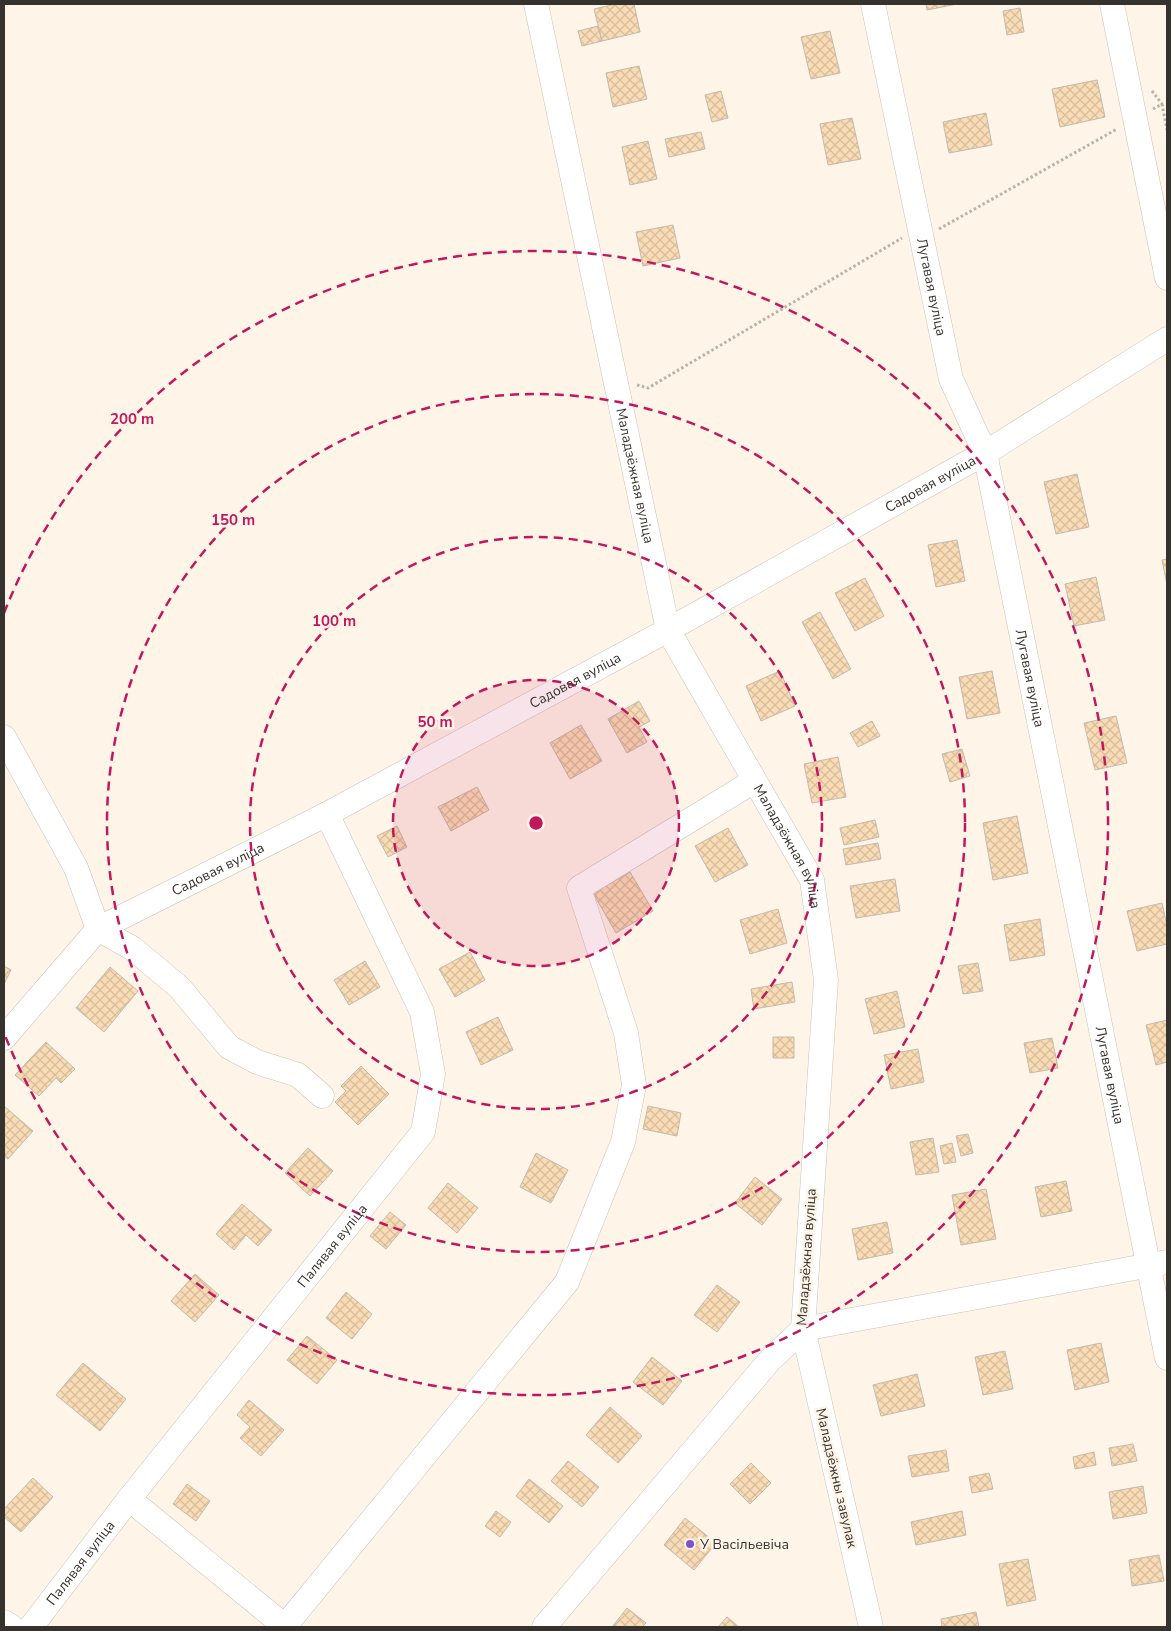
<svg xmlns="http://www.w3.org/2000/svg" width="1171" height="1631" font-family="'Nunito Sans',sans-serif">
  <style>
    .building { fill: url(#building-cross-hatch); stroke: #c3baae }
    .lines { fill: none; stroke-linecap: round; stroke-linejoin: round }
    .minor-casing { stroke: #cbc2b6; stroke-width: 25 }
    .path { stroke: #bab2a8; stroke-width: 3; stroke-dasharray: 2.5 2.5; stroke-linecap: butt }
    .minor { stroke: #fff; stroke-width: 24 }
    .ring { fill: none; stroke: #c2185b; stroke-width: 2.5; stroke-dasharray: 9 6 }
    .poi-dot { fill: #7f52ca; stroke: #fef4e8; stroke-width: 2 }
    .labels { text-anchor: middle; stroke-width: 5; stroke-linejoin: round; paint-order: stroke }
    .street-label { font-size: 14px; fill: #36322d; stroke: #fef4e8 }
    .poi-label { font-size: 14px; fill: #36322d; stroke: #fef4e8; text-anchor: start }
    .centre { fill: #c2185b; stroke: #fef4e8; stroke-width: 2.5 }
    .ring-label { font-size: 15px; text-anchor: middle; font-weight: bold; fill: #c2185b; stroke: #fef4e8; stroke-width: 5; stroke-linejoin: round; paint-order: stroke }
  </style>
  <defs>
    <pattern id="building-cross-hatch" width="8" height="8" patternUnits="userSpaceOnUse" patternTransform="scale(1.25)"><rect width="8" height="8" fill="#f9dcb5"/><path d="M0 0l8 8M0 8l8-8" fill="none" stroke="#d6bd9c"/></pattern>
  </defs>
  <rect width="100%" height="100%" fill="#fef4e8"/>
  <path class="building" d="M 616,4 L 634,4 L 640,32 L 602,41 L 594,9 Z
    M 926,4 L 957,4 L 927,10 Z
    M 1020,8 L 1024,32 L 1007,35 L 1003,11 Z
    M 598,26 L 602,41 L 582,46 L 578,31 Z
    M 830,31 L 840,73 L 811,79 L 801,37 Z
    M 639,66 L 647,99 L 613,107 L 606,73 Z
    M 1097,80 L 1105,117 L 1060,127 L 1052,89 Z
    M 721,91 L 728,118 L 712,122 L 705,95 Z
    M 986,113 L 992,145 L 949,153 L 943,122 Z
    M 852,118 L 861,159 L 828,165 L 820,124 Z
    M 701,132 L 705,149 L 669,157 L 665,139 Z
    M 648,141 L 657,179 L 630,185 L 622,147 Z
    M 673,225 L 680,258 L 643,266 L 636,232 Z
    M 1077,474 L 1089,527 L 1056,534 L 1044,482 Z
    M 957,540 L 965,581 L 936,587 L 928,545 Z
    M 1167,559 L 1167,585 L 1162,560 Z
    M 1096,577 L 1105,620 L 1074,626 L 1065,584 Z
    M 865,578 L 884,616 L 855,631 L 835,593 Z
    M 820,612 L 851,669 L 833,679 L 802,622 Z
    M 780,671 L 795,706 L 761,721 L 746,686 Z
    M 992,671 L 1000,713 L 967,719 L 959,677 Z
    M 639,701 L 650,721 L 639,727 L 647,742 L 627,753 L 608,719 Z
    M 1116,716 L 1127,763 L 1095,770 L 1084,723 Z
    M 872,721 L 880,736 L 858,747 L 850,733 Z
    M 581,725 L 602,761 L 570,779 L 550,743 Z
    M 962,749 L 970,776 L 950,782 L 942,754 Z
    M 838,757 L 846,797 L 812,803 L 804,764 Z
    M 477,787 L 489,810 L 451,831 L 438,807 Z
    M 1017,816 L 1028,873 L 993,880 L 983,823 Z
    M 875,820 L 879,837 L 844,845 L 840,828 Z
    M 397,826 L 407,847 L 388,857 L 377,836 Z
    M 728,828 L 748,865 L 715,882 L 695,846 Z
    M 878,843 L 881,859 L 846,865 L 843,849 Z
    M 630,872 L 653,911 L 616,933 L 593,893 Z
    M 895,879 L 900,911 L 856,918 L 850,886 Z
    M 1162,903 L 1167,926 L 1167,944 L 1137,951 L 1127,911 Z
    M 778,909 L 787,943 L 750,954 L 740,920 Z
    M 1040,919 L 1045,955 L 1010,961 L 1004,925 Z
    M 470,952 L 485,980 L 455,997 L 439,969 Z
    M 365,961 L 380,987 L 349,1005 L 334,980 Z
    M 978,963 L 983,991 L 963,994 L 958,966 Z
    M 4,966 L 11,970 L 4,984 Z
    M 110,967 L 138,991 L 104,1032 L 76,1008 Z
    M 792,982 L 795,1002 L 754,1009 L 751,989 Z
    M 897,991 L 905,1027 L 874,1034 L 865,999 Z
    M 498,1017 L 513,1050 L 481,1065 L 466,1032 Z
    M 1167,1020 L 1167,1062 L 1156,1065 L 1146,1025 Z
    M 773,1037 L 794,1037 L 794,1058 L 773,1058 Z
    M 1052,1038 L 1058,1068 L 1030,1073 L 1024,1043 Z
    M 46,1042 L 75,1069 L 61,1083 L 56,1078 L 39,1096 L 15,1075 Z
    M 918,1049 L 924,1082 L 891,1089 L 884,1055 Z
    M 361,1066 L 389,1094 L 358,1125 L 335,1102 L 346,1091 L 341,1086 Z
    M 4,1106 L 33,1131 L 8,1159 L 4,1156 Z
    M 648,1106 L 681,1113 L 677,1136 L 643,1129 Z
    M 968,1134 L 973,1153 L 961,1156 L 956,1136 Z
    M 933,1138 L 939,1172 L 916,1175 L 910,1142 Z
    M 952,1143 L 956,1162 L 944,1164 L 940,1146 Z
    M 308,1148 L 333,1171 L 310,1196 L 285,1173 Z
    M 536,1153 L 568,1170 L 551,1203 L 520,1187 Z
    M 755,1177 L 782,1199 L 762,1225 L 735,1203 Z
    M 1066,1181 L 1072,1211 L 1041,1217 L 1035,1187 Z
    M 448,1183 L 478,1208 L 457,1233 L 428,1208 Z
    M 986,1189 L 996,1239 L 961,1245 L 952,1195 Z
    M 242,1204 L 272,1230 L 258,1246 L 246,1235 L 234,1250 L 216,1234 Z
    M 390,1212 L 406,1225 L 386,1249 L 370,1236 Z
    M 887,1222 L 893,1253 L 858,1260 L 852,1229 Z
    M 195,1274 L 219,1295 L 195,1322 L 171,1301 Z
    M 717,1285 L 740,1302 L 717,1332 L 694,1315 Z
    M 346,1292 L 372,1314 L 352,1339 L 326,1318 Z
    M 307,1336 L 337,1360 L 317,1384 L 287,1360 Z
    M 1101,1343 L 1109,1382 L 1075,1390 L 1067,1350 Z
    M 1005,1351 L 1013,1389 L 983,1395 L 975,1357 Z
    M 652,1357 L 682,1381 L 663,1405 L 633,1382 Z
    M 83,1363 L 126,1399 L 100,1431 L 56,1395 Z
    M 917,1374 L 925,1406 L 881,1416 L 873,1385 Z
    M 249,1400 L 284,1430 L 261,1456 L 240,1438 L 250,1427 L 237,1415 Z
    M 610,1407 L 642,1436 L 618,1463 L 586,1435 Z
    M 1133,1444 L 1137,1461 L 1112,1466 L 1109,1448 Z
    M 946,1450 L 949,1471 L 912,1477 L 908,1456 Z
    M 1094,1452 L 1096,1465 L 1075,1469 L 1073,1457 Z
    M 568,1461 L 599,1487 L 582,1507 L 551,1481 Z
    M 751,1463 L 771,1483 L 750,1504 L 730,1484 Z
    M 989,1473 L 993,1489 L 972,1493 L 969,1477 Z
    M 33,1478 L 53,1497 L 21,1532 L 4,1517 L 4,1509 Z
    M 529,1479 L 563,1506 L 549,1523 L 516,1496 Z
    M 187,1484 L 210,1501 L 196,1521 L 173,1504 Z
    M 1143,1486 L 1147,1513 L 1113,1519 L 1109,1492 Z
    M 496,1511 L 511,1522 L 500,1537 L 485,1526 Z
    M 962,1511 L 966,1535 L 916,1545 L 911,1522 Z
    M 685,1518 L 716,1543 L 694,1570 L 664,1545 Z
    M 1159,1555 L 1164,1581 L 1132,1586 L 1129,1560 Z
    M 1028,1559 L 1036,1600 L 1007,1606 L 999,1564 Z
    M 627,1608 L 646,1623 L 642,1627 L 612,1627 Z
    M 976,1612 L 979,1627 L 942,1627 L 941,1619 Z
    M 727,1617 L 739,1627 L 718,1627 Z"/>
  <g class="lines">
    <defs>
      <g id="minor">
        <path id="s1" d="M 536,4 L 668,630 L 812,880 L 826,980 L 803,1329 L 770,1360 L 544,1627"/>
        <path id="s2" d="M 873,4 L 951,379 L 985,453 L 1167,1358"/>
        <path d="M 1112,4 L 1167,278"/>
        <path d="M 4,737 L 76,868 L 98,929 L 132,948 L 179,987 L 229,1047 L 257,1062 L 298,1075 L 322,1096"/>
        <path id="s3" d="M 4,1038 L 98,929 L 327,814 L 668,630 L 985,453 L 1167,339"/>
        <path d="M 129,1499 L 286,1627"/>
        <path d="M 4,1622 L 12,1627"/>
        <path d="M 285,1626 L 567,1282 L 623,1142 L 634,1085 L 626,1033 L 579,888 L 754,781"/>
        <path id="s4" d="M 31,1627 L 129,1499 L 423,1132 L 433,1074 L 422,1012 L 327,814"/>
        <path d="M 871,1627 L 803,1329 L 1167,1262"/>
      </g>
    </defs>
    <use href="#minor" class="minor-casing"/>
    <path class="path" d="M 1152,91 L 1162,104
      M 1153,109 L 1162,104 L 1167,130
      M 939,229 L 1117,129
      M 637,385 L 648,388 L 902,238"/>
    <use href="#minor" class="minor"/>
  </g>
  <circle cx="536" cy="823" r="143" fill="#c2185b" fill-opacity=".12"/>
  <g class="ring">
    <circle cx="536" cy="823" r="143"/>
    <circle cx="536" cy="823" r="286"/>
    <circle cx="536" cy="823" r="429"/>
    <path d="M4 613A572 572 0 1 1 4 1033"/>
  </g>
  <circle class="poi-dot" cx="690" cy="1544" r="5"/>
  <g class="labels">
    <g class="street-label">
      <text dy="5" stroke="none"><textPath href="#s2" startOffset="289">Лугавая вуліца</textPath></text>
      <text dy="5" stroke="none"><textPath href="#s1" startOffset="482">Маладзёжная вуліца</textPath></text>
      <text dy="5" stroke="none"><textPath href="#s3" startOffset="1088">Садовая вуліца</textPath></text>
      <text dy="5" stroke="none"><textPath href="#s2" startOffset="694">Лугавая вуліца</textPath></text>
      <text dy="5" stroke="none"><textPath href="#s3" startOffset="682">Садовая вуліца</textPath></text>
      <text dy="5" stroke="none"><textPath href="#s1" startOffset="888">Маладзёжная вуліца</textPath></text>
      <text dy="5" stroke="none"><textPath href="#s3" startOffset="278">Садовая вуліца</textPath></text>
      <text dy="5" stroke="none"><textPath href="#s2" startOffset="1099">Лугавая вуліца</textPath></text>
      <text dy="5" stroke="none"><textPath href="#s4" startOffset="486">Палявая вуліца</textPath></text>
      <text transform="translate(806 1257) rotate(-86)" y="5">Маладзёжная вуліца</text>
      <text transform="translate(837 1478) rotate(77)" y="5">Маладзёжны завулак</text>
      <text dy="5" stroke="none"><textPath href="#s4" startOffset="81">Палявая вуліца</textPath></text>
    </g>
    <g class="poi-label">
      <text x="700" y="1549">У Васільевіча</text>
    </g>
  </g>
  <circle cx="536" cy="823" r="8" class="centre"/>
  <g class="ring-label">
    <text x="132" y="424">200 m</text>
    <text x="233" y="525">150 m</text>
    <text x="334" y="626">100 m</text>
    <text x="435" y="727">50 m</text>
  </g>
  <rect width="1171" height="1631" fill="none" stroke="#36322d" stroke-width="10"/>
</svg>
